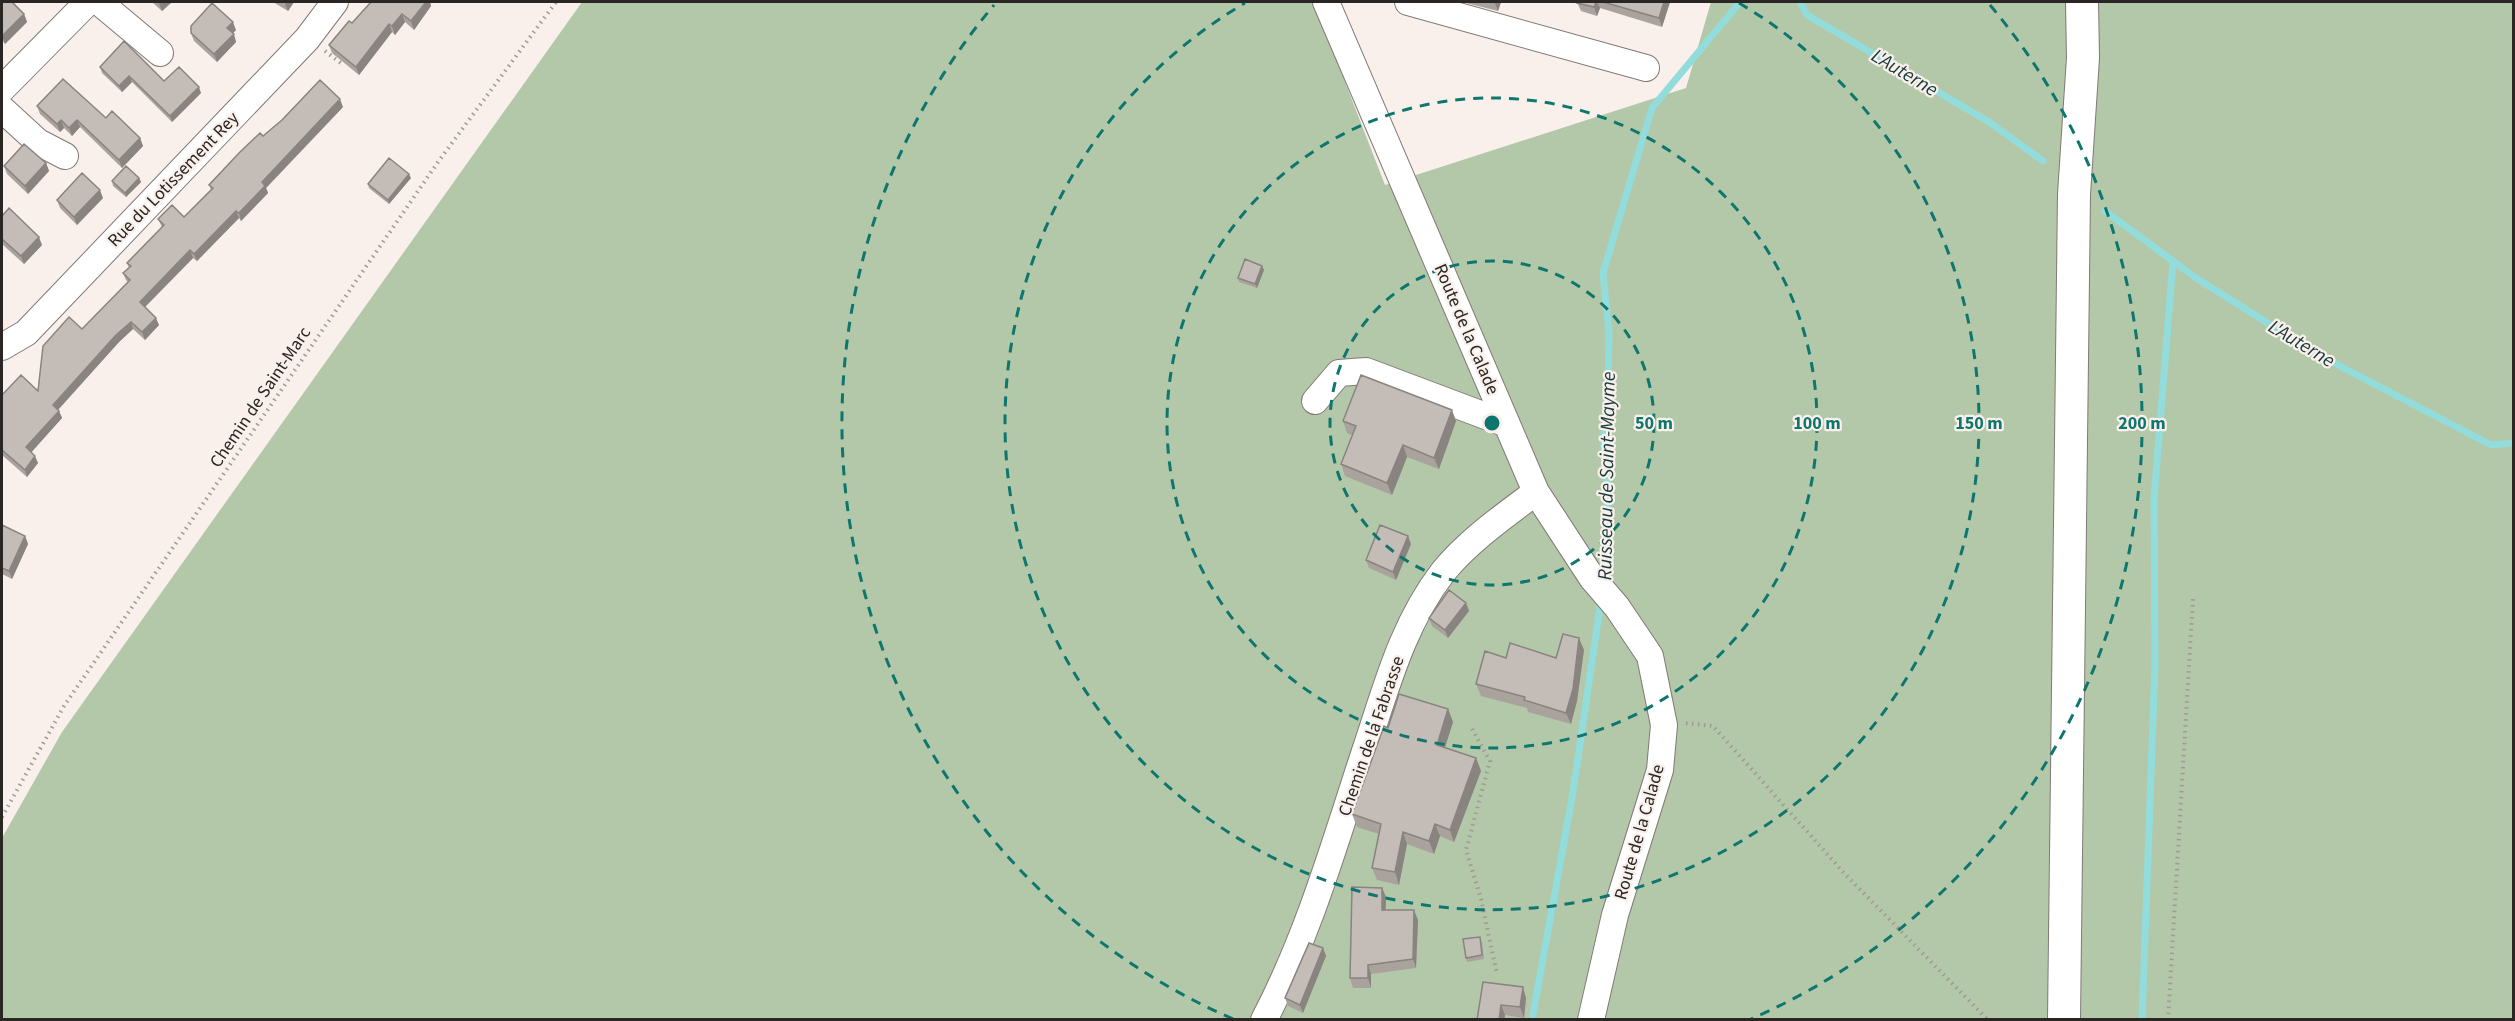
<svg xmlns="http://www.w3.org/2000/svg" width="2515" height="1021" font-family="'Source Sans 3',sans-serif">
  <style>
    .green { fill: #b3c8a8 }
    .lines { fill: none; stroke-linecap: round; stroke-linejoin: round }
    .stream { stroke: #92dcdb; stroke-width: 7 }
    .minor-casing { stroke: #817975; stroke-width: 28 }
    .major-casing { stroke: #817975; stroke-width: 34 }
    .path { stroke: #a09996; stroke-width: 4; stroke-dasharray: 1.5 4.5; stroke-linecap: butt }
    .minor { stroke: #fff; stroke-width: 26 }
    .major { stroke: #fff; stroke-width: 32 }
    .wall { fill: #a9a29d }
    .shaded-wall { fill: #898480 }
    .building { fill: #c4bcb7; stroke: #898480; stroke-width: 1.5 }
    .ring { fill: none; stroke: #0f766e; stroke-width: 3; stroke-dasharray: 10 8 }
    .labels { text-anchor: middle; stroke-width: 4.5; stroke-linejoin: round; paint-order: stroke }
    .street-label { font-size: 18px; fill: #292624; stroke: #f9f0ec }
    .water-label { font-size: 20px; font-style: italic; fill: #173b3b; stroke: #f9f0ec }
    .centre { fill: #0f766e; stroke: #f9f0ec; stroke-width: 3 }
    .ring-label { font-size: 18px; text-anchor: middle; font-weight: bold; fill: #0f766e; stroke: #f9f0ec; stroke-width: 4.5; stroke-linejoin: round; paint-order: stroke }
  </style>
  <rect width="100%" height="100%" fill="#f9f0ec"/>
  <path class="green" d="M 582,2 L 1314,2 L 1385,185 L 1686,88 L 1711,2 L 2513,2 L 2513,1019 L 2,1020 L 2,838 L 62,732 Z"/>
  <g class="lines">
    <path class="stream" d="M 1800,2 L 1807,15 L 1989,122 L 2043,161
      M 2105,211 L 2196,278 L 2315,353 L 2491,445 L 2514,443
      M 1604,583 L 1608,564 L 1607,475 L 1603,441 L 1608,393 L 1609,333 L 1603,273 L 1652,108 L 1740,2
      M 1532,1020 L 1573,792 L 1601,600
      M 2142,1020 L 2155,665 L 2154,499 L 2173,261"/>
    <defs>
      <path id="minor" d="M 99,2 L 160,53
        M 1326,2 L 1536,492 L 1592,578 L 1617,607 L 1650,656 L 1664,725 L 1660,770 L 1615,915 L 1591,1020
        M 1408,2 L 1646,68
        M 2,89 L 88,2
        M 2,109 L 38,142 L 65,156
        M 2,347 L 26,333 L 307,39 L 335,2
        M 1315,401 L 1339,373 L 1366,371 L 1507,424
        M 1264,1020 C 1309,934 1335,842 1365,751 C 1386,689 1402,625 1443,572 C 1468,541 1504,516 1536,492"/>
      <path id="major" d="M 2064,1020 L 2074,194 L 2083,58 L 2082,2"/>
    </defs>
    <use href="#minor" class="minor-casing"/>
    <use href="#major" class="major-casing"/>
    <path class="path" d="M 325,51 L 342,64
      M 1686,723 L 1713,726 L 1844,873 L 1988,1020
      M 1472,729 L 1490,761 L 1466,850 L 1481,899 L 1497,974
      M 2,817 L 64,706 L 438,162 L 556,2
      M 2168,1020 L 2193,598"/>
    <use href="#minor" class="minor"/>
    <use href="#major" class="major"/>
  </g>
  <path class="wall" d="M 2,2 L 24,14 L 27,22 L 5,44 L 2,40 Z
    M 152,2 L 172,2 L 162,11 Z
    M 273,2 L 294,2 L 288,11 Z
    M 371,2 L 430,2 L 431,6 L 414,30 L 405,22 L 395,35 L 392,32 L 359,75 L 332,53 L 329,45 L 352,23 Z
    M 1462,2 L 1501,2 L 1498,11 Z
    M 1577,2 L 1670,2 L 1662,27 L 1600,8 L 1597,16 L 1581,11 Z
    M 236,30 L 233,33 L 236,42 L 217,62 L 194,41 L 191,33 Z
    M 100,67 L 164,81 L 201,93 L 172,122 L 132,82 L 122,92 L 102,73 Z
    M 37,106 L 106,118 L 140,138 L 143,146 L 122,168 L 80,127 L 72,136 L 64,128 L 60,132 L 40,114 Z
    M 343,107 L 266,188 L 268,193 L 241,221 L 239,218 L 197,261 L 193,258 L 145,307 L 159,325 L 145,340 L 133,329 L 119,342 L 58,410 L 59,411 L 62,418 L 31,452 L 38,463 L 27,477 L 2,455 L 2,395 L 38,391 L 82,329 L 128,282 L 126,280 L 123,273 L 129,268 L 127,263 L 162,227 L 158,219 L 184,217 L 211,190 L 209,185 L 263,136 Z
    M 46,163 L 49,171 L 28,194 L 7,174 L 4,166 Z
    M 139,178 L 141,182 L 126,197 L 113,186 L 112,181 Z
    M 411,178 L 389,204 L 369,188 L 368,184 Z
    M 103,198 L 77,225 L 60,208 L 57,200 Z
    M 2,216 L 42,245 L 24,264 L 2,244 Z
    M 1262,266 L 1264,270 L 1257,288 L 1239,282 L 1238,278 Z
    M 1343,421 L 1456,421 L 1439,469 L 1407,457 L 1392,495 L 1345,476 L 1341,464 L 1352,435 L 1347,433 Z
    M 2,525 L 25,536 L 28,544 L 12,579 L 2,574 Z
    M 1411,544 L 1396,580 L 1369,568 L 1366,560 Z
    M 1466,603 L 1469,611 L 1448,638 L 1432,626 L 1429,618 Z
    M 1584,650 L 1577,701 L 1571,724 L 1528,712 L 1527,708 L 1481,696 L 1476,684 L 1506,658 L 1556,658 Z
    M 1448,709 L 1453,722 L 1445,747 L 1476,758 L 1481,771 L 1454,842 L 1440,836 L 1434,854 L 1407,844 L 1399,885 L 1377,880 L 1372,868 L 1379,834 L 1357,827 L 1352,814 L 1388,728 Z
    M 1382,888 L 1386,897 L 1386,910 L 1418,920 L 1416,968 L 1371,974 L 1371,988 L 1353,988 L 1350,978 Z
    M 1482,941 L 1484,959 L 1467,962 L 1466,958 Z
    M 1323,948 L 1326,956 L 1303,1013 L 1288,1006 L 1285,998 Z
    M 1483,982 L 1526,998 L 1524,1018 L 1505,1015 L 1504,1020 L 1477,1020 Z"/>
  <path class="shaded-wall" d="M 161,2 L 172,2 L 162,11 L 159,3 Z
    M 287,2 L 294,2 L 288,11 L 285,4 Z
    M 426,2 L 430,2 L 431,6 L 414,30 L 411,21 Z
    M 1495,2 L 1501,2 L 1498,11 L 1495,3 Z
    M 1596,2 L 1597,2 L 1600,8 L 1597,16 L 1594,7 Z
    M 1664,2 L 1670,2 L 1662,27 L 1659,18 Z
    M 24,14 L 27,22 L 5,44 L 2,36 Z
    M 402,14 L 405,22 L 395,35 L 392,26 Z
    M 233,22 L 236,30 L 230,36 L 227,28 Z
    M 389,24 L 392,32 L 359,75 L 356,67 Z
    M 234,34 L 236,42 L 217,62 L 214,54 Z
    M 129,76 L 132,82 L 122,92 L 119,86 Z
    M 199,87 L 201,93 L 172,122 L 170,116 Z
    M 340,99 L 343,107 L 266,188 L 268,193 L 241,221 L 239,213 L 262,182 Z
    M 61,120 L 64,128 L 60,132 L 57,124 Z
    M 77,120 L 80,127 L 72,136 L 69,128 Z
    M 140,138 L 143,146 L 122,168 L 119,160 Z
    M 46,163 L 49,171 L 28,194 L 25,186 Z
    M 409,174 L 411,178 L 389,204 L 388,200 Z
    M 139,178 L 141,182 L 126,197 L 125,193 Z
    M 100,190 L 103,198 L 77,225 L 74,217 Z
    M 236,211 L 239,218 L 197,261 L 194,254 Z
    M 39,237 L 42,245 L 24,264 L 21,256 Z
    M 190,250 L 193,258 L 142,310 L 140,302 Z
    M 1262,266 L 1264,270 L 1257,288 L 1255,284 Z
    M 156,318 L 159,325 L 145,340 L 142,332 Z
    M 131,322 L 133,329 L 119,342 L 56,412 L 53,405 L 116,335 Z
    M 1452,410 L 1456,421 L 1439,469 L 1434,458 Z
    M 59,411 L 62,418 L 29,455 L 26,447 Z
    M 1403,445 L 1407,457 L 1392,495 L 1387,483 Z
    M 35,456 L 38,463 L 27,477 L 25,470 Z
    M 25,536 L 28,544 L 12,579 L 9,571 Z
    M 1408,536 L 1411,544 L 1396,580 L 1393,572 Z
    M 1466,603 L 1469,611 L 1448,638 L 1445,630 Z
    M 1579,638 L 1584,650 L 1577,701 L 1571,724 L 1566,713 Z
    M 1448,709 L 1453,722 L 1442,757 L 1437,745 Z
    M 1476,758 L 1481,771 L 1454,842 L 1450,830 Z
    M 1435,824 L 1440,836 L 1434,854 L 1429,841 Z
    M 1403,832 L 1407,844 L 1399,885 L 1395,872 Z
    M 1382,888 L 1386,897 L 1385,919 L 1382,910 Z
    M 1414,910 L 1418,920 L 1416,968 L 1413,959 Z
    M 1323,948 L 1326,956 L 1303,1013 L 1300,1005 Z
    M 1368,965 L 1371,974 L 1371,988 L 1368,978 Z
    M 1523,987 L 1526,998 L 1524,1018 L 1520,1007 Z
    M 1501,1005 L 1505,1015 L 1504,1020 L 1499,1020 Z"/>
  <path class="building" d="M 2,2 L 12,2 L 24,14 L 2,36 Z
    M 371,2 L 426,2 L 411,21 L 402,14 L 392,26 L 389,24 L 356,67 L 329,45 L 349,21 L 352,23 Z
    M 1578,2 L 1596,2 L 1594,7 L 1577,3 Z
    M 1603,2 L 1664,2 L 1659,18 Z
    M 212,3 L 233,22 L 227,28 L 234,34 L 214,54 L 191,33 L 191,26 Z
    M 124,41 L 164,81 L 179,67 L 199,87 L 170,116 L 129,76 L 119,86 L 100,67 Z
    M 63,79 L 106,118 L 112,111 L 140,138 L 119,160 L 77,120 L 69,128 L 61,120 L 57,124 L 37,106 Z
    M 320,80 L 340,99 L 262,182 L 265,186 L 239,213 L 236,211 L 194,254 L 190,250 L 140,302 L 156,318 L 142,332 L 131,322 L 116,335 L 53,405 L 59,411 L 26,447 L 35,456 L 25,470 L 2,450 L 2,395 L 21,375 L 38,391 L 43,346 L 69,317 L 82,329 L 130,280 L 123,273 L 131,266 L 127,263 L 164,225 L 158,219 L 172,205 L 184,217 L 213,188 L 209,185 L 240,152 L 260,133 L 263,136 L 282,120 Z
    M 24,144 L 46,163 L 25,186 L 4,166 Z
    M 389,158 L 409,174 L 388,200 L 368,184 Z
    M 126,166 L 139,178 L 125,193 L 112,181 Z
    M 82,173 L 100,190 L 74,217 L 57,200 Z
    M 9,208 L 39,237 L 21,256 L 2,239 L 2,216 Z
    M 1245,259 L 1262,266 L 1255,284 L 1238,278 Z
    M 1361,375 L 1452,410 L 1434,458 L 1403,445 L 1387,483 L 1341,464 L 1356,426 L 1343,421 Z
    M 2,525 L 25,536 L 9,571 L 2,568 Z
    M 1380,525 L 1408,536 L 1393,572 L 1366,560 Z
    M 1449,590 L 1466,603 L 1445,630 L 1429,618 Z
    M 1563,634 L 1579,638 L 1573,689 L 1566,713 L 1524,700 L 1525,697 L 1476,684 L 1485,651 L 1506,658 L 1510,643 L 1556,658 Z
    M 1399,694 L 1448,709 L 1437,745 L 1476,758 L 1450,830 L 1435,824 L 1429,841 L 1403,832 L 1395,872 L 1372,868 L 1381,824 L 1352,814 L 1384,726 L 1388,728 Z
    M 1352,887 L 1382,888 L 1382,910 L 1414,910 L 1413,959 L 1368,965 L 1368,978 L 1350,978 Z
    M 1480,937 L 1482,955 L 1466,958 L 1463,939 Z
    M 1309,943 L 1323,948 L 1300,1005 L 1285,998 Z
    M 1483,982 L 1523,987 L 1520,1007 L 1501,1005 L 1499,1020 L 1477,1020 Z"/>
  <g class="ring">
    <circle cx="1492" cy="423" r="162"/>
    <circle cx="1492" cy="423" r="325"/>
    <path d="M1739 3A487 487 0 1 1 1245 3"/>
    <path d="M1233 1019A650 650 0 0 1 994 5M1990 5A650 650 0 0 1 1751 1019"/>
  </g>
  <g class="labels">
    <g class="street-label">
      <text transform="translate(173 179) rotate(-46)" y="6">Rue du Lotissement Rey</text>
      <text transform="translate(1467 329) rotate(67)" y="6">Route de la Calade</text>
      <text transform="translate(260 397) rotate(-56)" y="6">Chemin de Saint-Marc</text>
      <text transform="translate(1371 736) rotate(-71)" y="6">Chemin de la Fabrasse</text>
      <text transform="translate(1639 832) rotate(-74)" y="6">Route de la Calade</text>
    </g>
    <g class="water-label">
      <text transform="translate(1905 72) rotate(31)" y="7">L'Auterne</text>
      <text transform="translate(2302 343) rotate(31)" y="7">L'Auterne</text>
      <text transform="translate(1606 476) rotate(-89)" y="7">Ruisseau de Saint-Mayme</text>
    </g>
  </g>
  <circle cx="1492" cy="423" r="9" class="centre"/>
  <g class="ring-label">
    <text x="1654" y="429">50 m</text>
    <text x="1817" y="429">100 m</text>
    <text x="1979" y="429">150 m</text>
    <text x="2142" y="429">200 m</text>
  </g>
  <rect width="2515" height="1021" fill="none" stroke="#292624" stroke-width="6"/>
</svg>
